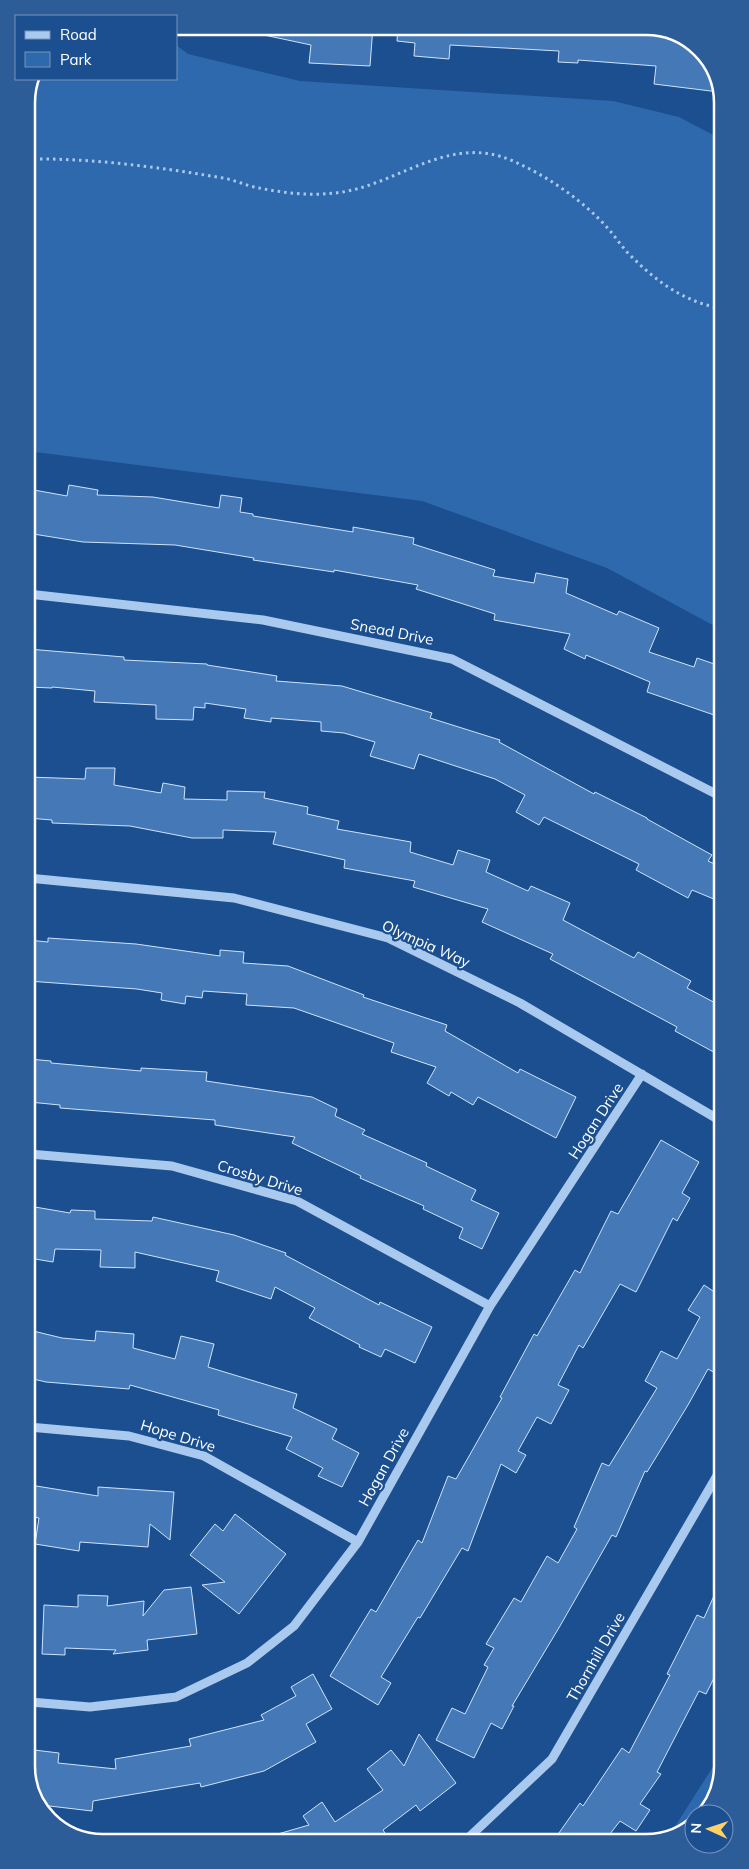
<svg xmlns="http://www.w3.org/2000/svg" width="749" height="1869" font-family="Mulish,sans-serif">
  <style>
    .green { fill: #2e69ad }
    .building { fill: #4478b7; stroke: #cfe3fa }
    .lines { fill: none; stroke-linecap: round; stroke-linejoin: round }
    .path { stroke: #a9c9ee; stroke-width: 3; stroke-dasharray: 2.5 4; stroke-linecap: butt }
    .minor { stroke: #a9c9ee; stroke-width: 9 }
    .labels { text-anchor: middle; stroke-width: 4.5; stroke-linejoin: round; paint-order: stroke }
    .street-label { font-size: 15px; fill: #fff; stroke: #1b4f8f }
    .rim { fill: none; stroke: #fff; stroke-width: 2.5 }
  </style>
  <rect width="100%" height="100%" fill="#1b4f8f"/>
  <path class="green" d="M 176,45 L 188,54 L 300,81 L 613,101 L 679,117 L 719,138 L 720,629 L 607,568 L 422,501 L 27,451 L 26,98 L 35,79 L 176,79 Z
    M 723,1751 L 723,1766 L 707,1813 L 694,1814 L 694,1822 L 670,1839 L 667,1839 Z"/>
  <path class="building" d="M 265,26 L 373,26 L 370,66 L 309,63 L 311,45 L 264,35 Z
    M 398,26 L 651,26 L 693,42 L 719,79 L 719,92 L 654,84 L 656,66 L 578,60 L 578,63 L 558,62 L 559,51 L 450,45 L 449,59 L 414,56 L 415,43 L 397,41 Z
    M 69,485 L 98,490 L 97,495 L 153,497 L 219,508 L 221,495 L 242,498 L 240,512 L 253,514 L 253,516 L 353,532 L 353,527 L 414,538 L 413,544 L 495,570 L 493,576 L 534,583 L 536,573 L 568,579 L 566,593 L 617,615 L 619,611 L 659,628 L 649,652 L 694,667 L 697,658 L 720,666 L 720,717 L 647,692 L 650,682 L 586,655 L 585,659 L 564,649 L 570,634 L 494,620 L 495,614 L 416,589 L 418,585 L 334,570 L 334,572 L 253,560 L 254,558 L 175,545 L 83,542 L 27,533 L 34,490 L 67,496 Z
    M 28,649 L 124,657 L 124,660 L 207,664 L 207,665 L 277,676 L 276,681 L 342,686 L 432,713 L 430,718 L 500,740 L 499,742 L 594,794 L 595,792 L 647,818 L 647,819 L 712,855 L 708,861 L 721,867 L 721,902 L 692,890 L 688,898 L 636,870 L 639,864 L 544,817 L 539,825 L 516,812 L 525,795 L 495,779 L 419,754 L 414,769 L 370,756 L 375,742 L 344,733 L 321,731 L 321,722 L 271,718 L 271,722 L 244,718 L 246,709 L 205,703 L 205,708 L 194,707 L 193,720 L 156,719 L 156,705 L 94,702 L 95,691 L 52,687 L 52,688 L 28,687 Z
    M 86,768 L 115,768 L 114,785 L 161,793 L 163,783 L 185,787 L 184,799 L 227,800 L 227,791 L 265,792 L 264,798 L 308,807 L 307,814 L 339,821 L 337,829 L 411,842 L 410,852 L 453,865 L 458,850 L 490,860 L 486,872 L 528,891 L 531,886 L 570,903 L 563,920 L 634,958 L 638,952 L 691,981 L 687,988 L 721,1006 L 721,1056 L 675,1031 L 677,1027 L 550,959 L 553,954 L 482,922 L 488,909 L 413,887 L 415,881 L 344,868 L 345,860 L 273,844 L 276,832 L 223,830 L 223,838 L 192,838 L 130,826 L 52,823 L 52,820 L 28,818 L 28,777 L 85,779 Z
    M 48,938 L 136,944 L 220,956 L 220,950 L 244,952 L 243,963 L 288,966 L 364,995 L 363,997 L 447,1025 L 445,1031 L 518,1073 L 520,1069 L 576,1097 L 556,1138 L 478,1097 L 473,1105 L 451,1092 L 449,1096 L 427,1083 L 436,1067 L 391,1052 L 394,1043 L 294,1008 L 246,1005 L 247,994 L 203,991 L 202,998 L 186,996 L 185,1004 L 161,1000 L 162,993 L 137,989 L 28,981 L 28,940 L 48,942 Z
    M 29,1059 L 51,1061 L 51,1063 L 141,1071 L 141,1068 L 207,1072 L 206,1081 L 312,1097 L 337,1109 L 335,1116 L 365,1130 L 362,1134 L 427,1163 L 426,1166 L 476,1190 L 471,1200 L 499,1213 L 482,1249 L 459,1238 L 463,1228 L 423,1209 L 424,1206 L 360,1178 L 361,1176 L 292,1143 L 295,1137 L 215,1125 L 215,1120 L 60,1108 L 60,1105 L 29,1102 Z
    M 661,1140 L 699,1162 L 682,1193 L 690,1198 L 677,1221 L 673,1218 L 636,1292 L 620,1284 L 583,1348 L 579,1345 L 558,1385 L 569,1390 L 551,1424 L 537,1417 L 518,1451 L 526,1455 L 516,1473 L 501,1464 L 468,1551 L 462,1548 L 420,1618 L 418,1617 L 381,1677 L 391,1683 L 378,1705 L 330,1676 L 371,1609 L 376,1612 L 418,1540 L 422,1543 L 448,1476 L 456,1479 L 502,1398 L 500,1397 L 534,1334 L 537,1336 L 575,1270 L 580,1273 L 611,1211 L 618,1214 Z
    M 29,1206 L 70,1213 L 71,1210 L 95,1211 L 95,1219 L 152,1221 L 153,1217 L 234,1235 L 286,1253 L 285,1255 L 379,1305 L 380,1302 L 432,1327 L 415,1363 L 385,1349 L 381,1357 L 359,1347 L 360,1345 L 309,1318 L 315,1308 L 275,1287 L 271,1299 L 216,1281 L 219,1271 L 135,1252 L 135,1268 L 100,1267 L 101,1250 L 55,1249 L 53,1262 L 29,1258 Z
    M 704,1285 L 722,1297 L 722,1360 L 715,1373 L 708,1369 L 688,1405 L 647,1472 L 645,1471 L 616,1537 L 612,1535 L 560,1626 L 512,1706 L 514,1706 L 502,1729 L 491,1723 L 474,1758 L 436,1740 L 452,1708 L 465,1714 L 488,1667 L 484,1665 L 494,1648 L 486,1644 L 514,1598 L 521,1602 L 547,1556 L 558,1563 L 577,1529 L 574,1527 L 602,1463 L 609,1466 L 657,1388 L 645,1381 L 661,1351 L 677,1359 L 700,1317 L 688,1310 Z
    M 29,1330 L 62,1338 L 95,1341 L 96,1331 L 134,1334 L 133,1348 L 175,1359 L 181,1336 L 214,1344 L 208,1367 L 297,1394 L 293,1408 L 337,1429 L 332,1439 L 359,1453 L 342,1487 L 318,1476 L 323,1468 L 286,1449 L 292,1437 L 218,1415 L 219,1410 L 130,1385 L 129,1389 L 46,1382 L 29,1378 Z
    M 30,1485 L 98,1496 L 98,1487 L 174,1492 L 170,1540 L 150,1524 L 148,1547 L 80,1542 L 79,1551 L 35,1544 L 39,1518 L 30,1516 Z
    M 235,1514 L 286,1554 L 239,1614 L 202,1585 L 225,1582 L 190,1555 L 215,1524 L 223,1531 Z
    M 722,1578 L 722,1662 L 706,1694 L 699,1691 L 657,1772 L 661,1774 L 640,1804 L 650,1810 L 636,1831 L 620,1821 L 606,1839 L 554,1840 L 580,1803 L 583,1806 L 622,1748 L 629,1753 L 670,1675 L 667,1674 L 697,1615 L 704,1618 Z
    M 191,1587 L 197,1634 L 147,1640 L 148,1650 L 113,1654 L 116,1650 L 65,1648 L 65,1655 L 42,1654 L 44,1605 L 78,1607 L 78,1595 L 108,1596 L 107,1606 L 144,1601 L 143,1616 L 164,1590 Z
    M 313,1674 L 332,1709 L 306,1724 L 316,1742 L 264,1771 L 201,1787 L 200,1783 L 93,1801 L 92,1811 L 41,1805 L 30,1790 L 34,1750 L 59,1753 L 58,1763 L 116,1769 L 115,1759 L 191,1746 L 189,1739 L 264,1720 L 261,1715 L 296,1696 L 291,1687 Z
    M 419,1734 L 456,1783 L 420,1811 L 416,1805 L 383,1830 L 390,1841 L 272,1841 L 271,1836 L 309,1825 L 303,1816 L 322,1802 L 335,1822 L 383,1790 L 367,1769 L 391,1750 L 404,1766 Z"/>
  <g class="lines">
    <path class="path" d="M 27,159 C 92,158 158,167 223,178 C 235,180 247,186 259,188 C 284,193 310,196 335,193 C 396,187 448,132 513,161 C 545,175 578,197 603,223 C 612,232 619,243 627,252 C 653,279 682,301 719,308"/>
    <path class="minor" d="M 28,594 L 263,620 L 452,659 L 720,796
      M 28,878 L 234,898 L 388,938 L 520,1003 L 721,1121
      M 29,1154 L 172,1166 L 297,1201 L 490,1306
      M 29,1427 L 129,1436 L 204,1456 L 358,1542
      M 30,1702 L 90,1707 L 176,1697 L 247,1663 L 294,1626 L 358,1542 L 490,1306 L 642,1074
      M 466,1840 L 552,1759 L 722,1467"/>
  </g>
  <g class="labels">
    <g class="street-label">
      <text transform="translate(392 632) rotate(11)" y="5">Snead Drive</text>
      <text transform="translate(426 944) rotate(24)" y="5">Olympia Way</text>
      <text transform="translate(596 1121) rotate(-57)" y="5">Hogan Drive</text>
      <text transform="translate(260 1178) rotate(17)" y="5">Crosby Drive</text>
      <text transform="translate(178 1436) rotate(17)" y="5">Hope Drive</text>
      <text transform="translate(384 1467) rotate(-61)" y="5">Hogan Drive</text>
      <text transform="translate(596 1657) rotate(-60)" y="5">Thornhill Drive</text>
    </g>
  </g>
  <path d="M0 0H749V1869H0ZM103 35H646A68 68 0 0 1 714 103V1766A68 68 0 0 1 646 1834H103A68 68 0 0 1 35 1766V103A68 68 0 0 1 103 35Z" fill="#2d5d98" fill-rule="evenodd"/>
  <path class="rim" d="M103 35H646A68 68 0 0 1 714 103V1766A68 68 0 0 1 646 1834H103A68 68 0 0 1 35 1766V103A68 68 0 0 1 103 35Z"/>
  <rect x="15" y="15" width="162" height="65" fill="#1b4f8f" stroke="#7695bc"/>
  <rect x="25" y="31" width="25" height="8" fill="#a9c9ee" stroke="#7695bc"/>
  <text x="60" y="40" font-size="15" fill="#ffffff">Road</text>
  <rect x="25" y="52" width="25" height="15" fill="#2e69ad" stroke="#7695bc"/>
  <text x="60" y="65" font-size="15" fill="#ffffff">Park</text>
  <g transform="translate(709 1829) rotate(273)"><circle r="24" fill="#1b4f8f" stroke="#7695bc"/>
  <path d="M0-4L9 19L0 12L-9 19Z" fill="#ffd166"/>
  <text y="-8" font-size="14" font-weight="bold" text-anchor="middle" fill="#ffffff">N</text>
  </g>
</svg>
